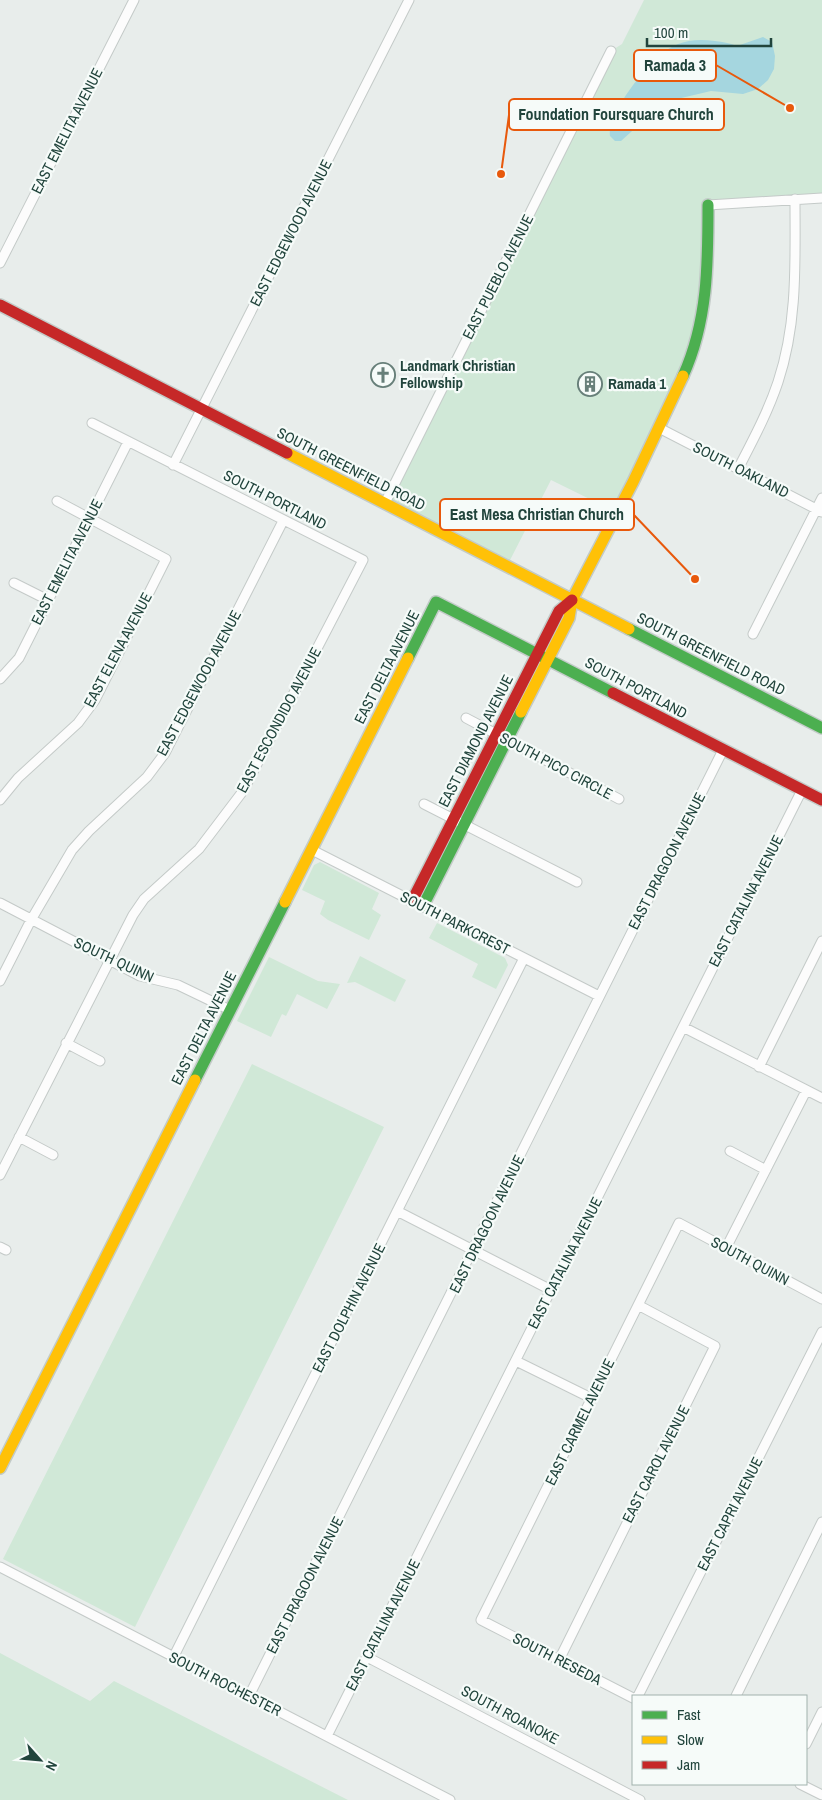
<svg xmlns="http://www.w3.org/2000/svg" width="822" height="1800" font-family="'Archivo Narrow',sans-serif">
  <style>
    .green { fill: #d0e8d7 }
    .water { fill: #a5d6df }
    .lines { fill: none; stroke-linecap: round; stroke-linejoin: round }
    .street-casing { stroke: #c4cac8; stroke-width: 11 }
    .fast-casing { stroke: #c3cbc8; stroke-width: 14 }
    .slow-casing { stroke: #c3cbc8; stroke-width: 14 }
    .jam-casing { stroke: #c3cbc8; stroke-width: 14 }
    .street { stroke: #fcfcfc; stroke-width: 9 }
    .fast { stroke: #4caf50; stroke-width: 11 }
    .slow { stroke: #ffc107; stroke-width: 11 }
    .jam { stroke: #c62828; stroke-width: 11 }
    .labels { text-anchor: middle; stroke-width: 4.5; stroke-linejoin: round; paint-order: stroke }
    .street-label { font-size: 15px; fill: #21443c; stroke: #f6fbf9 }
    .poi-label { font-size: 15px; font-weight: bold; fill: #21443c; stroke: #f6fbf9; text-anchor: start }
    .leader { fill: none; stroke: #e8590c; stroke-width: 2 }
    .callout-dot { fill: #e8590c; stroke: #f6fbf9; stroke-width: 2 }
    .callout { fill: #f6fbf9; stroke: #e8590c; stroke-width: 2 }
    .callout-label { font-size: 16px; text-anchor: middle; font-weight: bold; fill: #21443c }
  </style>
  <rect width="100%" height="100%" fill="#e8edeb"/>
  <path class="green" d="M 644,0 L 822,0 L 822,200 L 708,205 L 698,337 L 616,512 L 551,480 L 507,566 L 385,503 L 611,51 L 622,44 Z
    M 320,862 L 379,893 L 372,909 L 381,915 L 369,940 L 328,920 L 320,914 L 325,901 L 302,890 L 314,865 Z
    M 437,923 L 505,958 L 508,965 L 496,989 L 472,977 L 478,964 L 429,938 Z
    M 360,956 L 406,980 L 395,1002 L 355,982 L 347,983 Z
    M 269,957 L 318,981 L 340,984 L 327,1009 L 297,994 L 286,1016 L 282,1014 L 271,1037 L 237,1021 Z
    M 252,1064 L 384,1127 L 135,1627 L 3,1559 Z
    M 0,1653 L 90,1701 L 114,1681 L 348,1800 L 0,1800 Z"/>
  <path class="water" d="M 763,37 L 772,42 L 775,56 L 774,69 L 768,80 L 758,89 L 743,94 L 711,91 L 677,99 L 652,113 L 621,141 L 615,141 L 610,136 C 608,123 619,106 626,95 C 650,61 670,34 715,41 C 723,42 729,43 737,46 Z"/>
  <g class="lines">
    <defs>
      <path id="street" d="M 708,205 L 822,198
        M 0,263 L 134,0
        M 659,428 L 822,512
        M 173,465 L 409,0
        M 738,469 C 753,440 768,412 778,382 C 798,322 795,260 795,199
        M 385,503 L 611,51
        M 14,583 L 48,600
        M 753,634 L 822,498
        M 0,679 L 19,658 L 128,442
        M 466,718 L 619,799
        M 0,800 L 18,778 L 78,723 L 95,700 L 166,559 L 57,501
        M 424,804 L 577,882
        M 312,850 L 599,996
        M 0,903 L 140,976 L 178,985 L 230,1010
        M 0,981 L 31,920 L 72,850 L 89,831 L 147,777 L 165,753 L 283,521
        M 683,1027 L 822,1098
        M 66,1043 L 100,1061
        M 759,1067 L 822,941
        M 19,1137 L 53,1155
        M 730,1151 L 766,1170
        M 0,1175 L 133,915 L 144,899 L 199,849 L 243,791 L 363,560 L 92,423
        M 397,1211 L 551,1290
        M 0,1247 L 6,1250
        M 726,1248 L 806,1091
        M 516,1361 L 591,1398
        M 0,1567 L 450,1800
        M 367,1657 L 640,1800
        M 173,1658 L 524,958
        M 559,1660 L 715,1346 L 638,1305
        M 249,1696 L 723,750
        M 638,1696 L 822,1332
        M 736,1696 L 822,1522
        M 633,1698 L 481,1620 L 679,1223 L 822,1299
        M 327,1736 L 802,790
        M 806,1744 L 822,1712
        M 800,1784 L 822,1795"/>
      <path id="fast" d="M 683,376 C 708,321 708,264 708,205
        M 629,629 L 822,728
        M 408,658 L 436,602 L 613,693
        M 423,906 L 521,712
        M 195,1080 L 285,902"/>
      <path id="slow" d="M 287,453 L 629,629
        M 521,712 L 569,618 L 572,600 L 633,482 L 683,376
        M 285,902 L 408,658
        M 0,1468 L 195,1080"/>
      <path id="jam" d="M 0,305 L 287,453
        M 613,693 L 822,800
        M 412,901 L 559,611 L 572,600"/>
    </defs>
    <use href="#street" class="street-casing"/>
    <use href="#fast" class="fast-casing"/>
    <use href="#slow" class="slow-casing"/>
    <use href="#jam" class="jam-casing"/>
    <use href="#street" class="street"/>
    <use href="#fast" class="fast"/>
    <use href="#slow" class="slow"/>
    <use href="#jam" class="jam"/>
  </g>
  <defs>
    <symbol id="church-ring" viewBox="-11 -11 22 22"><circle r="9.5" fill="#f6fbf9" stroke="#677f79" stroke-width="1.5"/><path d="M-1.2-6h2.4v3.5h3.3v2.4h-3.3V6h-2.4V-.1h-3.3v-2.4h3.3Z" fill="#677f79"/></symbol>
    <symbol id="building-ring" viewBox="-11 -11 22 22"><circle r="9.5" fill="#f6fbf9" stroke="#677f79" stroke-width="1.5"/><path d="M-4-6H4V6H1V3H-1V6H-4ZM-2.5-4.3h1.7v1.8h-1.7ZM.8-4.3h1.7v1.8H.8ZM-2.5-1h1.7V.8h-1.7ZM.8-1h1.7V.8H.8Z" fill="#677f79"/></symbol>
  </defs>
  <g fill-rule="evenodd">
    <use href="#church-ring" x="369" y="361" width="28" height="28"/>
    <use href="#building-ring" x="576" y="370" width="28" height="28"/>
  </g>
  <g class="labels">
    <g class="street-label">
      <text transform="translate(67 131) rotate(-63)" y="5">EAST EMELITA AVENUE</text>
      <text transform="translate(291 233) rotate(-63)" y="5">EAST EDGEWOOD AVENUE</text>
      <text transform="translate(498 277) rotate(-63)" y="5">EAST PUEBLO AVENUE</text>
      <text transform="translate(351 469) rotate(27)" y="5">SOUTH GREENFIELD ROAD</text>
      <text transform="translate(741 470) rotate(27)" y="5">SOUTH OAKLAND</text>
      <text transform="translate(275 500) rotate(27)" y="5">SOUTH PORTLAND</text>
      <text transform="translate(67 562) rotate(-63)" y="5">EAST EMELITA AVENUE</text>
      <text transform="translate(118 650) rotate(-62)" y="5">EAST ELENA AVENUE</text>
      <text transform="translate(711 654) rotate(27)" y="5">SOUTH GREENFIELD ROAD</text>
      <text transform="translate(387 667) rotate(-63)" y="5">EAST DELTA AVENUE</text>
      <text transform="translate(199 683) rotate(-62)" y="5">EAST EDGEWOOD AVENUE</text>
      <text transform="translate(636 688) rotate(28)" y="5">SOUTH PORTLAND</text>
      <text transform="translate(279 720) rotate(-62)" y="5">EAST ESCONDIDO AVENUE</text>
      <text transform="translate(476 741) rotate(-63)" y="5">EAST DIAMOND AVENUE</text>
      <text transform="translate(556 766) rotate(28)" y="5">SOUTH PICO CIRCLE</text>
      <text transform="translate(667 861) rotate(-63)" y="5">EAST DRAGOON AVENUE</text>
      <text transform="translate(746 901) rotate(-63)" y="5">EAST CATALINA AVENUE</text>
      <text transform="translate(455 923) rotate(27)" y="5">SOUTH PARKCREST</text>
      <text transform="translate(114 960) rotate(25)" y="5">SOUTH QUINN</text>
      <text transform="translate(204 1028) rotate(-63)" y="5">EAST DELTA AVENUE</text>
      <text transform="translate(487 1224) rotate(-64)" y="5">EAST DRAGOON AVENUE</text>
      <text transform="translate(750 1261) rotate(28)" y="5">SOUTH QUINN</text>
      <text transform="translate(565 1263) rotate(-63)" y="5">EAST CATALINA AVENUE</text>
      <text transform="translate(349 1308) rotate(-63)" y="5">EAST DOLPHIN AVENUE</text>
      <text transform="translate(580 1422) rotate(-64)" y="5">EAST CARMEL AVENUE</text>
      <text transform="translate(656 1464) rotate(-63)" y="5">EAST CAROL AVENUE</text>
      <text transform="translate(730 1514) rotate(-63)" y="5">EAST CAPRI AVENUE</text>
      <text transform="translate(305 1585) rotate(-63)" y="5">EAST DRAGOON AVENUE</text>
      <text transform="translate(383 1625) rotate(-63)" y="5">EAST CATALINA AVENUE</text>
      <text transform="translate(557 1659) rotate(27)" y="5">SOUTH RESEDA</text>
      <text transform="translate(225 1684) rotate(27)" y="5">SOUTH ROCHESTER</text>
      <text transform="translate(510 1715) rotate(28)" y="5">SOUTH ROANOKE</text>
    </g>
    <g class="poi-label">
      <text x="400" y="371">Landmark Christian<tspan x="400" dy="17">Fellowship</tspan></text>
      <text x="608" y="389">Ramada 1</text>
    </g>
  </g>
  <path class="leader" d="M790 108L716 65M501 174L509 115M695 579L634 515"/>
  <g class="callout-dot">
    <circle cx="790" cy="108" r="5"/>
    <circle cx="501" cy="174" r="5"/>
    <circle cx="695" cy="579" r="5"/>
  </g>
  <g class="callout">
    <rect x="634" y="50" width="82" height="31" rx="5"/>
    <rect x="509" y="99" width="215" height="31" rx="5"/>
    <rect x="440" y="499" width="194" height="31" rx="5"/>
  </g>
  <g class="callout-label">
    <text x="675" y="71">Ramada 3</text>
    <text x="616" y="120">Foundation Foursquare Church</text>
    <text x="537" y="520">East Mesa Christian Church</text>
  </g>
  <rect x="632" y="1695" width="175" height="90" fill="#f6fbf9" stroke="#a1b2ad"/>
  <rect x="642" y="1711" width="25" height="8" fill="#4caf50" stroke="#a1b2ad"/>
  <text x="677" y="1720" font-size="15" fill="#21443c">Fast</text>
  <rect x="642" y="1736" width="25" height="8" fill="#ffc107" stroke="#a1b2ad"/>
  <text x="677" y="1745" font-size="15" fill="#21443c">Slow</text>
  <rect x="642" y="1761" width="25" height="8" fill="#c62828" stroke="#a1b2ad"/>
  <text x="677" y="1770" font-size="15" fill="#21443c">Jam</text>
  <g transform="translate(40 1760) rotate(117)" stroke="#f6fbf9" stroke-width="4" paint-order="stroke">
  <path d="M0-4L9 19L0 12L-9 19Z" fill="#21443c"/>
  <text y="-8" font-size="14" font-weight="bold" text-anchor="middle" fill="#21443c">N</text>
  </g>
  <path d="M647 38v8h124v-8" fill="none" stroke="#21443c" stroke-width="2.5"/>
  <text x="654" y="38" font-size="15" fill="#21443c" stroke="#f6fbf9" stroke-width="4" paint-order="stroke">100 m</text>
</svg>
